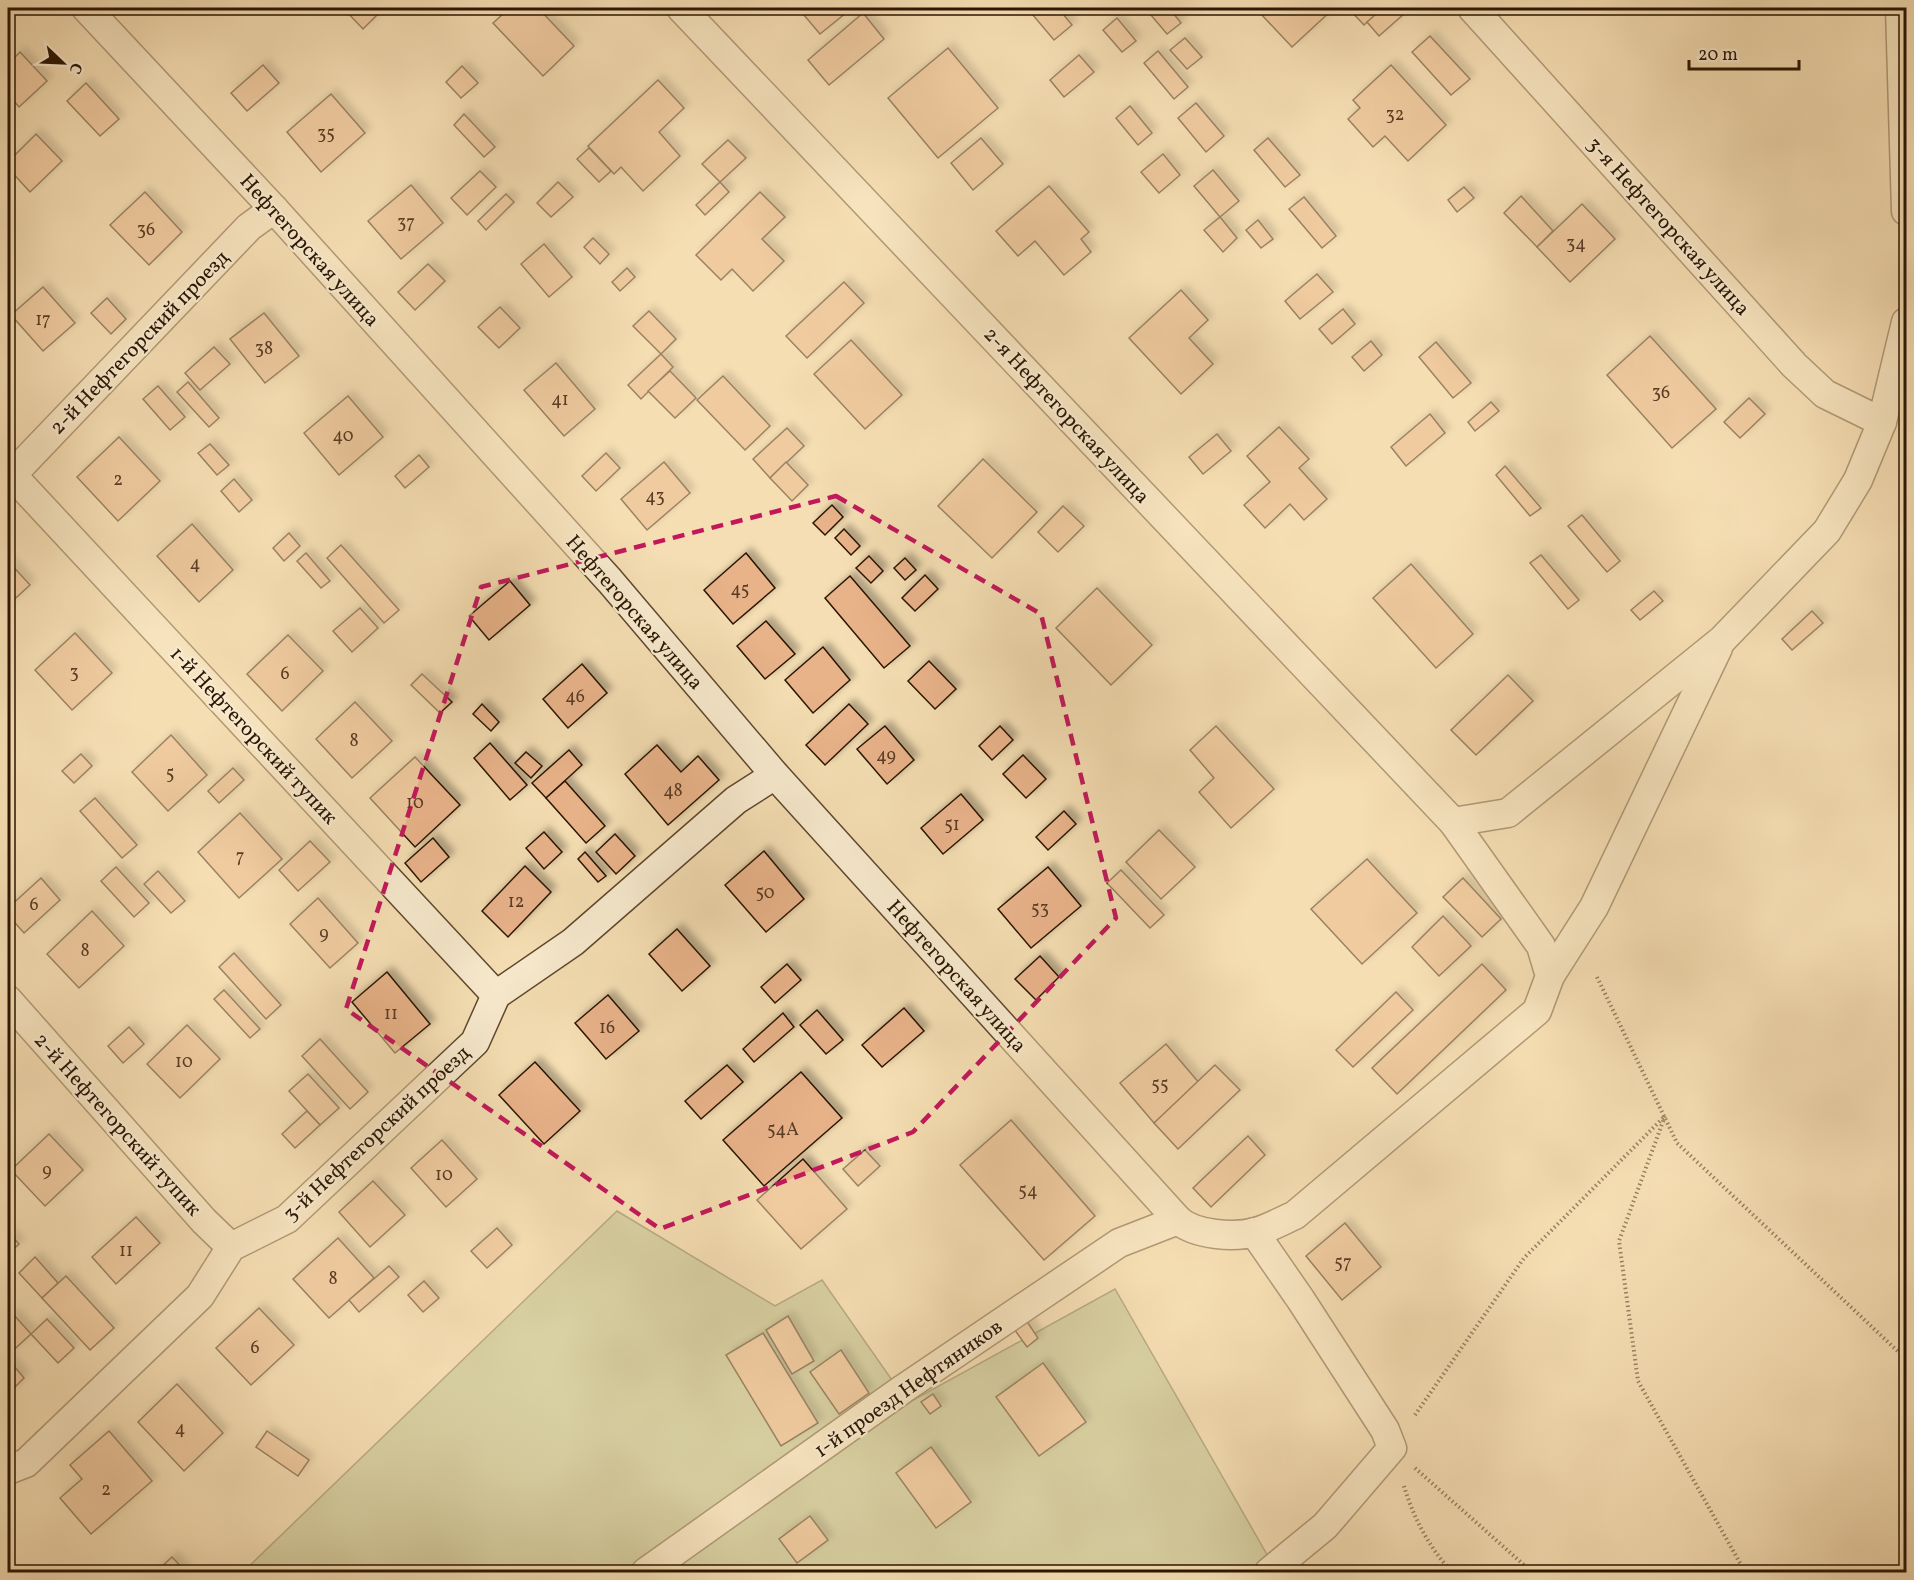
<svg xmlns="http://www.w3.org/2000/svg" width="1914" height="1580" viewBox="0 0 1914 1580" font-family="Vollkorn,serif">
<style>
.green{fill:#b6c291;stroke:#706c4a;stroke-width:1.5}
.building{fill:#e9b38a;stroke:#2b1502;stroke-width:1.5;filter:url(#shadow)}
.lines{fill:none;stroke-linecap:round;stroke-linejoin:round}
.minor-casing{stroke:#5e472e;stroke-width:31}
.path{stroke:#2b1502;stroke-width:4;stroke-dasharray:1.5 3;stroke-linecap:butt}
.minor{stroke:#f8eace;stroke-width:28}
.marked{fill:none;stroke:#c2185b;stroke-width:4.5;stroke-dasharray:12 8;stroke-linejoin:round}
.labels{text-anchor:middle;stroke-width:4.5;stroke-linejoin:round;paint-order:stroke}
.number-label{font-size:18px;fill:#5a3c24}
.street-label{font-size:21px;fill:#2b1502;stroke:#f8eace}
</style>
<defs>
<filter id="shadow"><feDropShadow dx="5.5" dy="-5.5" stdDeviation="3" flood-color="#0004"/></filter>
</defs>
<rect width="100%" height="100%" fill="#f5deb3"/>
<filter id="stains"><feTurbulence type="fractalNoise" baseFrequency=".00333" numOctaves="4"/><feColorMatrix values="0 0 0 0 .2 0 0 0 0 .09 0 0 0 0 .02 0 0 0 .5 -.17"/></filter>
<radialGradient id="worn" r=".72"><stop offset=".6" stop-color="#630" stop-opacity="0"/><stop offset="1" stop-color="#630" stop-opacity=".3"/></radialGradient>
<path class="green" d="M617,1211L775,1306L822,1280L908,1403L1115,1289L1277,1572H243Z"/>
<g class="building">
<path d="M343,8H371L377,15L363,29Z"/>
<path d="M510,8H538L574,46L543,76L493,23Z"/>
<path d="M798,8H852L820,34Z"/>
<path d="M1027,8H1058L1072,25L1054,40Z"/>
<path d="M1145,8H1169L1181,23L1167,34Z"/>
<path d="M1266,8H1334L1292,47L1260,13Z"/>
<path d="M1348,8H1383L1364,25Z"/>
<path d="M1383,8H1400L1405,13L1379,36L1367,22Z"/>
<path d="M863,13L884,39L829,85L808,60Z"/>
<path d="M1117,18L1136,41L1122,52L1103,30Z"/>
<path d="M1430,36L1470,79L1451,95L1412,52Z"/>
<path d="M1185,38L1202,57L1187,69L1170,50Z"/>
<path d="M948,48L998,108L938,158L888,98Z"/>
<path d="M1158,51L1188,87L1174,99L1144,63Z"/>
<path d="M20,52L47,81L19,107L8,94V64Z"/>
<path d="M1079,55L1094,72L1064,97L1050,80Z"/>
<path d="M263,65L279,83L247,111L231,93Z"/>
<path d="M1391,65L1446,125L1408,161L1385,136L1373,147L1348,119L1360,108L1353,100Z"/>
<path d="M462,66L478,83L461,98L446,82Z"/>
<path d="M658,80L684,108L659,132L680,156L643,191L621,167L614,174L588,146Z"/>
<path d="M86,83L119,119L100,136L67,101Z"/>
<path d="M331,94L365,133L321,172L287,132Z"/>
<path d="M1196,103L1224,136L1206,152L1178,118Z"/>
<path d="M1130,106L1152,133L1138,145L1116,118Z"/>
<path d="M464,114L495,147L484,157L454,125Z"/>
<path d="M36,134L62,161L30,192L8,168V162Z"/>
<path d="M981,138L1003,164L973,190L951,163Z"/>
<path d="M1268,138L1300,175L1285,187L1254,150Z"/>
<path d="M728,140L746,158L720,182L702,164Z"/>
<path d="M589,148L611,171L599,182L577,159Z"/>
<path d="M1163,154L1180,175L1159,193L1141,172Z"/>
<path d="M1213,170L1239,201L1220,217L1194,186Z"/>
<path d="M480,171L496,187L467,215L451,198Z"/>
<path d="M558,182L573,197L551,217L537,203Z"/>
<path d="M720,182L729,192L705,215L696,205Z"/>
<path d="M411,185L443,223L401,259L368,221Z"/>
<path d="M1049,186L1089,232L1081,239L1091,252L1064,275L1035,241L1018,256L996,231Z"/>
<path d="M1464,187L1474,198L1457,212L1448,200Z"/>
<path d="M145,192L182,232L149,265L110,225Z"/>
<path d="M760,192L785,217L762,239L784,261L753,291L732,269L721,280L696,255Z"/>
<path d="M506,194L514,202L486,230L478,221Z"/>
<path d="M1521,196L1553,231L1537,247L1504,213Z"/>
<path d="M1304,197L1336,236L1322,248L1289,209Z"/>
<path d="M1582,204L1615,239L1570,282L1537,247Z"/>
<path d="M1220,217L1237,238L1223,252L1204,230Z"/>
<path d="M1258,220L1273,239L1261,248L1246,230Z"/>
<path d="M593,238L609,254L600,264L584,247Z"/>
<path d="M544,244L572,277L549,297L521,264Z"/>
<path d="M428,264L445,281L415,310L398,292Z"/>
<path d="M627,268L635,277L620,291L612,282Z"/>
<path d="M1317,274L1333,292L1300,319L1285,301Z"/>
<path d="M844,282L864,303L807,358L786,336Z"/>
<path d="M43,287L75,323L43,351L11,315Z"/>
<path d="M1181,290L1208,320L1189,338L1213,364L1181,394L1129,338Z"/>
<path d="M107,298L126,319L111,334L91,313Z"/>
<path d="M500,307L520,328L499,348L478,327Z"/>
<path d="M1343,309L1355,324L1332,344L1319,329Z"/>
<path d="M649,311L676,339L661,354L633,326Z"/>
<path d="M264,313L299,356L265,383L230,339Z"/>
<path d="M1650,336L1716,409L1672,448L1607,375Z"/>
<path d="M851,340L902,395L865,429L814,374Z"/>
<path d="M1371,341L1382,355L1364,371L1352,357Z"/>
<path d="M1436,342L1471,383L1453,398L1419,357Z"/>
<path d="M214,347L230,364L200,390L185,373Z"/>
<path d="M661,354L673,367L641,399L628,385Z"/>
<path d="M556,363L595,409L564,436L524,390Z"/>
<path d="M670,371L696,398L675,418L648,391Z"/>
<path d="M723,376L770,426L745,450L697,400Z"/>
<path d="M188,382L219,418L209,427L177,392Z"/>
<path d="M158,386L185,417L170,430L143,399Z"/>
<path d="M348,396L383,437L339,475L304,433Z"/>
<path d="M1749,398L1765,414L1740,438L1724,422Z"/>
<path d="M1491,402L1499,411L1475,431L1468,422Z"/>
<path d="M1430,414L1445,433L1406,466L1391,447Z"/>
<path d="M1279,427L1309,459L1299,468L1327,499L1304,520L1290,504L1265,528L1244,505L1270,482L1247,456Z"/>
<path d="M787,428L804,446L770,478L753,459Z"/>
<path d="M1217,434L1231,451L1203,474L1189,457Z"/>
<path d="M119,437L160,481L118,521L77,477Z"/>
<path d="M210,444L229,465L217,475L198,453Z"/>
<path d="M606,453L620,468L596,491L582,476Z"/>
<path d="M419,455L429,467L405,488L395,476Z"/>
<path d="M983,459L1037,512L992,558L938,506Z"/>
<path d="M664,462L690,493L647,530L621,499Z"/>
<path d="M786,462L808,485L792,501L770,478Z"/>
<path d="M1505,466L1541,508L1530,516L1496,475Z"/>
<path d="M234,479L252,500L239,512L221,491Z"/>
<path d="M832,505L843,517L825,535L813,523Z"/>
<path d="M1063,506L1084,526L1058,552L1038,532Z"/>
<path d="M1582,515L1620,561L1607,572L1568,526Z"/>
<path d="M192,524L233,570L199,602L157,556Z"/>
<path d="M844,529L860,546L851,555L835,538Z"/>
<path d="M289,533L300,546L284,561L273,548Z"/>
<path d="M341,545L399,610L384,623L327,558Z"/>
<path d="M306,553L330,581L321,588L297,561Z"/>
<path d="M746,553L775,588L733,624L704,590Z"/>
<path d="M1541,555L1579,600L1568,609L1530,563Z"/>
<path d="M869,556L883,571L871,583L856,568Z"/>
<path d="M905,558L916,570L905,580L894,568Z"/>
<path d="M8,561L30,585L8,605Z"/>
<path d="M1411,564L1473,634L1436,668L1373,598Z"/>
<path d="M925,575L938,589L915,611L902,598Z"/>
<path d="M850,576L910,646L884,668L825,598Z"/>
<path d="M510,581L530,605L489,640L469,616Z"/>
<path d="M1097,588L1152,645L1111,685L1056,628Z"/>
<path d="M1654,591L1663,601L1640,620L1631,610Z"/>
<path d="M360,608L378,628L352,652L333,631Z"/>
<path d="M1812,611L1823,623L1792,650L1782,639Z"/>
<path d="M766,621L795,654L765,679L737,646Z"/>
<path d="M75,633L112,673L72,710L35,670Z"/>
<path d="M288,635L323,671L282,711L247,674Z"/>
<path d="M823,647L850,680L813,713L785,680Z"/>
<path d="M929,661L956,689L935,709L908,681Z"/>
<path d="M582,664L607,693L568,728L543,699Z"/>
<path d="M422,674L452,702L440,713L411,685Z"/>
<path d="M1508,675L1533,701L1476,755L1451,730Z"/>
<path d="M355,702L392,741L352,778L316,739Z"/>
<path d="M482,704L499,722L491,731L473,714Z"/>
<path d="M849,704L868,724L825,765L806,745Z"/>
<path d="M885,726L914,760L887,784L857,749Z"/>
<path d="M1000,726L1013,740L992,760L979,746Z"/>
<path d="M1216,726L1274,789L1231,828L1199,792L1214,778L1190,750Z"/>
<path d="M171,735L207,775L168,811L132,772Z"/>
<path d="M490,743L527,785L510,800L474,758Z"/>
<path d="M657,745L681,772L698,756L719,780L668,825L625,774Z"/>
<path d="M569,750L582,765L546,798L532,783Z"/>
<path d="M526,752L542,766L531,778L515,763Z"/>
<path d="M81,754L92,766L74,783L62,771Z"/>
<path d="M1023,755L1046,779L1026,798L1003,774Z"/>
<path d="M415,757L460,805L415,847L370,798Z"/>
<path d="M233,768L244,780L219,803L208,791Z"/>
<path d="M565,781L605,826L586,843L546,798Z"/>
<path d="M961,794L983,820L943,854L921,828Z"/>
<path d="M95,798L137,845L122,858L80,811Z"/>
<path d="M1064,811L1076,824L1048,850L1036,837Z"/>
<path d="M240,813L282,859L239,898L198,852Z"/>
<path d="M1159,830L1195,867L1161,899L1126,862Z"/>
<path d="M544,832L562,852L544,869L526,848Z"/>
<path d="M615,834L635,856L616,874L596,852Z"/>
<path d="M433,838L449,857L421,882L405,863Z"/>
<path d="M310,841L330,862L298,891L279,870Z"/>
<path d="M764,851L804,899L766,932L725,885Z"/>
<path d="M585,852L606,876L598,882L578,859Z"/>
<path d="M1367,859L1417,913L1362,964L1311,909Z"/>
<path d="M525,866L551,892L508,937L482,911Z"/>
<path d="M116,867L149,903L134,917L101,881Z"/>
<path d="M1048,867L1081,906L1031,948L998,909Z"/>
<path d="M1121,870L1164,915L1150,928L1107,883Z"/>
<path d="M158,871L185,901L171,913L144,884Z"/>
<path d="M41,878L60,900L24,933L8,915V908Z"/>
<path d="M1463,878L1501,919L1482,937L1443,897Z"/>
<path d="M318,898L358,943L330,968L290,924Z"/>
<path d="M92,911L124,946L79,988L47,954Z"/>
<path d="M1443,916L1471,946L1439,976L1412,947Z"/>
<path d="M677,929L710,966L682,991L649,954Z"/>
<path d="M234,953L281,1005L266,1019L219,967Z"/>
<path d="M1040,956L1059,977L1036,1000L1015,979Z"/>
<path d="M787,964L801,980L775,1003L761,987Z"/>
<path d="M1482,964L1506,990L1397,1094L1372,1068Z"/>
<path d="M387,972L430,1024L395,1053L352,1002Z"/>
<path d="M224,990L260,1029L250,1038L214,999Z"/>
<path d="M1396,992L1413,1010L1353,1067L1336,1050Z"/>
<path d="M608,995L639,1031L606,1059L575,1023Z"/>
<path d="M904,1008L924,1031L882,1067L862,1045Z"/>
<path d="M817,1010L843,1040L826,1054L800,1025Z"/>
<path d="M783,1013L794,1027L754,1062L743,1049Z"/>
<path d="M187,1025L220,1059L180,1098L147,1064Z"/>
<path d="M129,1027L144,1044L123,1063L108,1046Z"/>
<path d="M320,1039L368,1092L350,1109L302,1056Z"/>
<path d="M1166,1044L1200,1084L1154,1123L1120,1083Z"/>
<path d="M535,1062L580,1111L544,1144L499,1095Z"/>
<path d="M727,1065L743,1082L701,1119L685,1101Z"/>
<path d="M1215,1065L1240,1090L1178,1149L1154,1123Z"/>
<path d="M801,1072L842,1118L764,1186L723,1140Z"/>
<path d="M308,1074L339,1108L320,1125L289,1091Z"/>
<path d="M307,1111L320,1125L295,1148L282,1134Z"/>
<path d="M1011,1120L1095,1216L1044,1260L960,1165Z"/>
<path d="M49,1134L83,1170L45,1206L11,1170Z"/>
<path d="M1248,1136L1265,1155L1211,1207L1193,1188Z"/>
<path d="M442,1140L477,1179L446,1207L411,1168Z"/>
<path d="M865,1150L880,1166L858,1186L843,1169Z"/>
<path d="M803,1159L847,1209L801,1249L757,1200Z"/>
<path d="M373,1181L405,1215L370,1247L339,1212Z"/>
<path d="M136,1217L160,1243L116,1284L92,1257Z"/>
<path d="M1345,1223L1381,1267L1342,1300L1306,1256Z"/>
<path d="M497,1228L512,1245L487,1268L471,1251Z"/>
<path d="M8,1232L19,1244L8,1254Z"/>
<path d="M338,1238L374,1278L329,1318L293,1279Z"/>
<path d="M35,1257L58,1283L42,1298L19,1273Z"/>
<path d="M389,1266L399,1277L359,1312L349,1300Z"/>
<path d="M66,1276L114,1328L90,1350L42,1298Z"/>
<path d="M424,1281L439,1298L423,1312L408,1295Z"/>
<path d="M259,1308L294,1345L251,1385L216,1348Z"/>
<path d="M13,1314L31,1334L8,1355V1318Z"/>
<path d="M788,1316L814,1361L792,1374L766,1330Z"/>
<path d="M47,1319L74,1348L58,1363L31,1334Z"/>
<path d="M1026,1320L1038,1338L1027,1347L1014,1329Z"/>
<path d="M763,1333L818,1423L781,1446L726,1355Z"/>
<path d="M841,1350L869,1393L839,1414L810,1372Z"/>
<path d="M8,1359L24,1378L8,1394Z"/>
<path d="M1043,1363L1086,1422L1039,1456L996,1397Z"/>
<path d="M177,1384L223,1433L184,1471L138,1422Z"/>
<path d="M933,1394L941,1406L930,1414L921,1402Z"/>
<path d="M109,1431L152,1481L91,1534L60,1498L82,1479L70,1465Z"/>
<path d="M267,1431L309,1460L298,1476L256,1447Z"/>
<path d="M931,1447L971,1502L936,1528L896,1473Z"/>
<path d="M810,1516L828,1540L797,1563L779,1539Z"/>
<path d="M172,1557L186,1572H156Z"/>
</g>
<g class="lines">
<defs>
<g id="minor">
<path d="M86,8L274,209L610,581L775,775L1178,1220C1195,1235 1234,1238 1256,1232C1269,1228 1282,1221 1295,1215L1537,1011L1550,976L1541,946L1453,822L681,8"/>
<path d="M1472,8L1794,365L1825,394L1882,422"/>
<path d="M1900,8L1906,211"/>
<path d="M12,475L496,995"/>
<path d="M8,479L249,227L274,209"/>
<path d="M1453,822L1508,813L1722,640L1827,531L1858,480L1882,422L1906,322"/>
<path d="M1550,976L1594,907L1718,648"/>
<path d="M8,1000L204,1221L231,1247"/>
<path d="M1254,1232L1301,1300L1385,1430L1392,1448L1325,1526L1269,1572"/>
<path d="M8,1470L26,1463L200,1296L231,1247L287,1219L475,1042L496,995L573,942L736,800L775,775"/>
<path d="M646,1572L903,1389L1119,1243L1178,1220"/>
</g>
</defs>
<use href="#minor" class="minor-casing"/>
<g class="path">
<path d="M1597,977L1677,1143L1906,1359"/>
<path d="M1415,1415L1524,1258L1665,1116L1619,1241L1638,1381L1745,1572"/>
<path d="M1415,1468L1532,1572"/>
<path d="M1404,1486C1413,1517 1430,1549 1452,1572"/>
</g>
<use href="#minor" class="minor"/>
</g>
<path d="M0 0H1914V1580H0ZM836,496L1041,614L1116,918L913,1132L660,1229L346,1009L481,587Z" fill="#f5deb3" fill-opacity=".55" fill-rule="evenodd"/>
<path class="marked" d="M836,496L1041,614L1116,918L913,1132L660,1229L346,1009L481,587Z"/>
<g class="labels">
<g class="number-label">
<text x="1395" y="120">32</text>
<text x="326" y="139">35</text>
<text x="406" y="228">37</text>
<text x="146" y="235">36</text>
<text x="1576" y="249">34</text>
<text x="43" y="325">17</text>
<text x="264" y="354">38</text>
<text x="1661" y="398">36</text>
<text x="560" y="405">41</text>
<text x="343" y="441">40</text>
<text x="118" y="485">2</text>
<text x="655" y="502">43</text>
<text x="195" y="569">4</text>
<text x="740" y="595">45</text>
<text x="74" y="678">3</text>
<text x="285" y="679">6</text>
<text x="575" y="702">46</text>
<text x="354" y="746">8</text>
<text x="886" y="761">49</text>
<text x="170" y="779">5</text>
<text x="673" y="796">48</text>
<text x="415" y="808">10</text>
<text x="952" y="830">51</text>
<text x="240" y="862">7</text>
<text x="765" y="898">50</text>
<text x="516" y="907">12</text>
<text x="34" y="910">6</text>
<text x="1040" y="914">53</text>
<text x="324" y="939">9</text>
<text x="85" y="956">8</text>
<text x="391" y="1019">11</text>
<text x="607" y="1033">16</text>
<text x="184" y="1067">10</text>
<text x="1160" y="1090">55</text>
<text x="783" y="1135">54А</text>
<text x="47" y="1176">9</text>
<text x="444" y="1180">10</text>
<text x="1028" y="1196">54</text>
<text x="126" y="1256">11</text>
<text x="1343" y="1268">57</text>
<text x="333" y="1284">8</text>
<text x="255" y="1353">6</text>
<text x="180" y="1434">4</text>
<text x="106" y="1495">2</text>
</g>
<g class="street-label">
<text transform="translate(1669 226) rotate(48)" y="7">3-я Нефтегорская улица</text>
<text transform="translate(310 250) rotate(48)" y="7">Нефтегорская улица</text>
<text transform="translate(139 342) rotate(-46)" y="7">2-й Нефтегорский проезд</text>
<text transform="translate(1067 415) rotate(47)" y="7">2-я Нефтегорская улица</text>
<text transform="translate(635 612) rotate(49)" y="7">Нефтегорская улица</text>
<text transform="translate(254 735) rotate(47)" y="7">1-й Нефтегорский тупик</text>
<text transform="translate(957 976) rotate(48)" y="7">Нефтегорская улица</text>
<text transform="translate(118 1124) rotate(48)" y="7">2-й Нефтегорский тупик</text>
<text transform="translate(376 1133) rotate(-43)" y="7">3-й Нефтегорский проезд</text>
<text transform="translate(908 1388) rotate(-35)" y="7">1-й проезд Нефтяников</text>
</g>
</g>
<rect width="1914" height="1580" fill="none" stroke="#f5deb3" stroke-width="30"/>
<rect x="9" y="9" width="1896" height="1562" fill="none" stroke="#2b1502" stroke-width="3"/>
<rect x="15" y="15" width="1884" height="1550" fill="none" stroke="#2b1502" stroke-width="1.5"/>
<g transform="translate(63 63) rotate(113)" stroke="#f8eace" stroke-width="4.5" paint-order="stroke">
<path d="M0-4.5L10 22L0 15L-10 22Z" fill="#2b1502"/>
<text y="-9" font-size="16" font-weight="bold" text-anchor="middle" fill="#2b1502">С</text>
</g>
<path d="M1689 60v9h110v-9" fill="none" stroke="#2b1502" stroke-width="3"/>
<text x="1698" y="60" font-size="18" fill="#2b1502" stroke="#f8eace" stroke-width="4.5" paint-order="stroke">20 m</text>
<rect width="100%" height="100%" filter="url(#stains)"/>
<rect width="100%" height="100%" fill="url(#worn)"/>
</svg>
